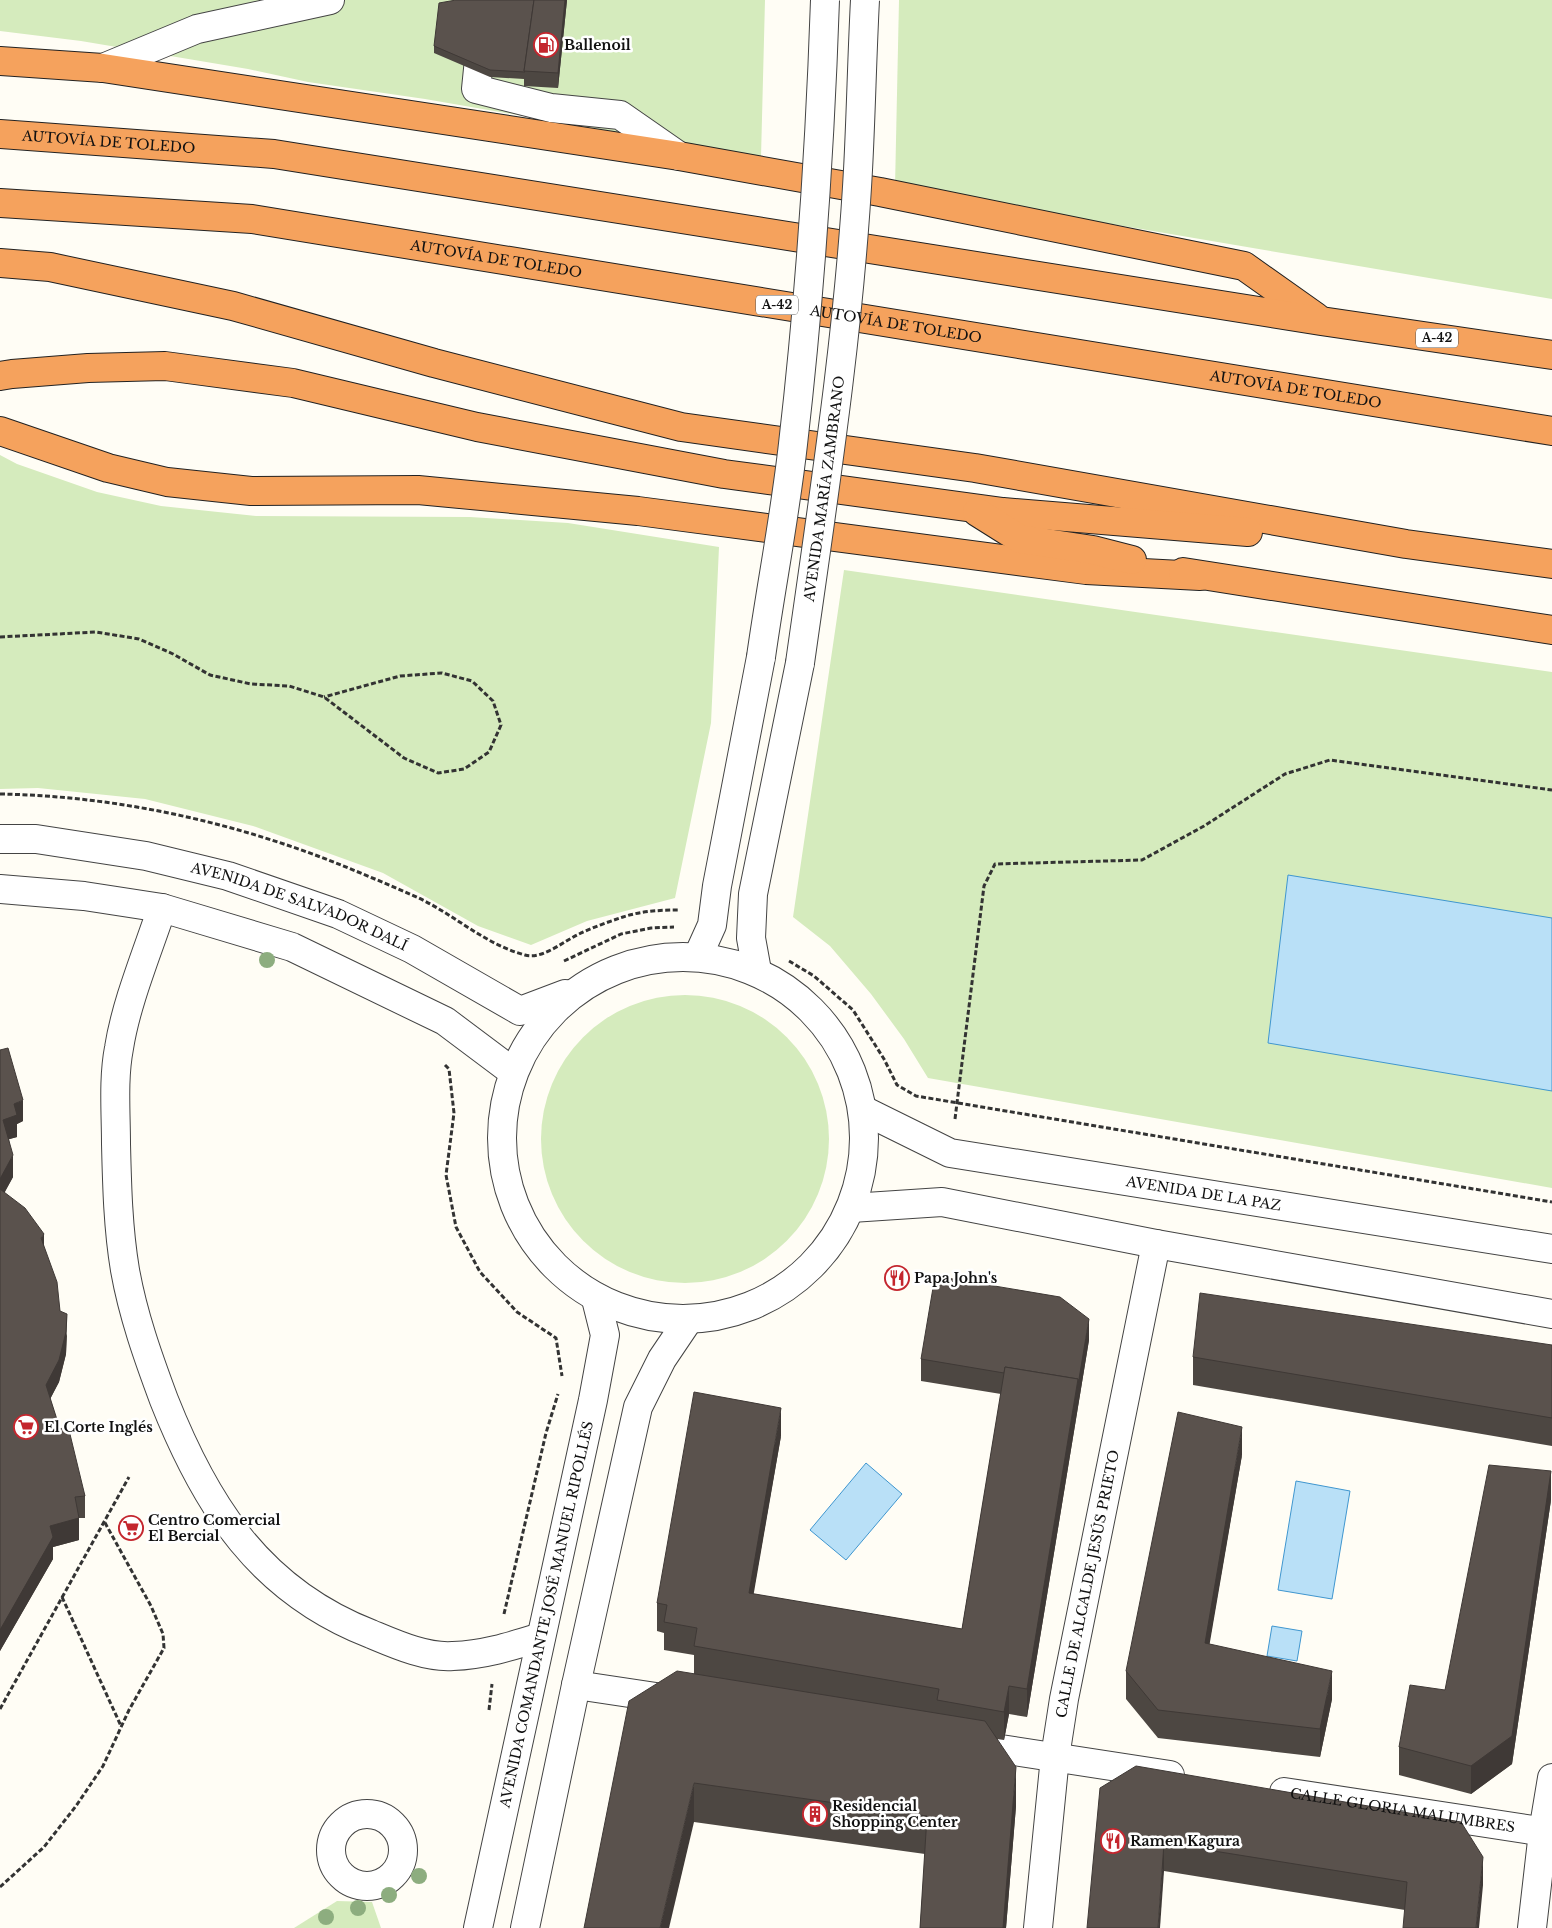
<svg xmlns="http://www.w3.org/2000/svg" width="1552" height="1928" viewBox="0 0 1552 1928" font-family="'Libre Baskerville',serif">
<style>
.green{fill:#d5ebbd}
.water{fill:#b9e0f7;stroke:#3f96cf}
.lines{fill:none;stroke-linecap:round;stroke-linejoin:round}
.minor-casing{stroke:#444;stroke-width:30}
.highway-casing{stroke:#222;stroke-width:30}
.path{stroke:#333;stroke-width:3;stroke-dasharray:5 2.5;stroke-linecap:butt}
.minor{stroke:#fff;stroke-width:28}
.highway{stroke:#f5a25d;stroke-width:28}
.minor-bridge-casing{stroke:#444;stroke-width:30;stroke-linecap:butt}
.minor-bridge{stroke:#fff;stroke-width:28}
.tree{fill:#8dad7f}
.wall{fill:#4d4742}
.shaded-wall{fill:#3f3936}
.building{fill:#5a524d;stroke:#3f3936}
.labels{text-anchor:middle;stroke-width:5;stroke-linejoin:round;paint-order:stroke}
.shield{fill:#fff;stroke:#585858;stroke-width:1}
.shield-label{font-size:12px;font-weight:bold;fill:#111}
.poi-label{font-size:14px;font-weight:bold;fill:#111;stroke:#fff;text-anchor:start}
.street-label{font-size:14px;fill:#111;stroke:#fff}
</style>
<rect width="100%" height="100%" fill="#fffdf5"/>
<g class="green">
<path d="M0,0H765L761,157L425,99L308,82L248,69L81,41L0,31Z"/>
<path d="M899,0H1552V299L895,187Z"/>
<path d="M0,455L17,464L97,492L161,506L256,516L470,517L568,523L719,547L711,723L675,898L587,921L531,945L478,926L383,873L253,826L145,799L38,788L0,789Z"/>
<path d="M844,570L1552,672V1188L928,1078L904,1039L871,994L830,946L793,917Z"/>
<circle cx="685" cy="1139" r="144"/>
<path d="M337,1901L372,1902L381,1928H294Z"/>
</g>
<g class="water">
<path d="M1288,875L1552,918V1091L1268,1043Z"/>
<path d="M866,1463L902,1494L846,1560L810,1530Z"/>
<path d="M1296,1481L1350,1491L1332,1599L1278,1590Z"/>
<path d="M1272,1626L1302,1631L1297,1661L1267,1656Z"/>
</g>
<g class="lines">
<defs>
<g id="minor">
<path d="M485,0L476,89L551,108L620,115L679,156"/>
<path d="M103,68L197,29L330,0"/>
<path id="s1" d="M0,839H36L146,856L228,876L338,914L412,949L520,1011L565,994"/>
<path d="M0,889L84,896L162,908L292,947L445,1021L513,1072"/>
<path d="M162,908C147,953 126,1003 119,1048C113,1079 116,1113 116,1144C117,1186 118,1228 125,1270C133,1315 148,1357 164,1400C206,1506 260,1591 371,1634C395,1644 426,1658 453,1656C484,1655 512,1646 541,1637"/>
<path d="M698,956L712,925L717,886L761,657"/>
<circle cx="683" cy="1138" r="181"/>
<path d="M757,971L751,938L753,894L800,663"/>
<path id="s2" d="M863,1110L950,1153L1552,1249"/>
<path d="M851,1208L942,1202L1156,1244L1552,1314"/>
<path d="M576,1685L676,1700"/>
<path d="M968,1744L1170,1775"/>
<path id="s3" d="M1284,1792L1552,1833"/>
<circle cx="367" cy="1850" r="36"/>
<path id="s4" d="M478,1928L593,1400L605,1335L596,1299"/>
<path d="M525,1928L576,1685L638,1407L662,1359L689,1319"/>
<path id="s5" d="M1038,1928L1055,1757L1064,1699L1156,1244"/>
<path d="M1532,1928L1543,1832L1552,1778"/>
</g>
<g id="highway">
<path d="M0,61L103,68L679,156L880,192L1244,266L1316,317"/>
<path id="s6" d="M0,134L274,154L1321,321L1552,355"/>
<path id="s7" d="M0,203L252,219L1552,431"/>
<path d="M0,263L50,267L233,306L434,363L681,427L975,468L1406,544L1552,564"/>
<path d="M0,376L12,374L88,368L165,366L293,383L477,427L724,474L1003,512L1248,532"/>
<path d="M0,431L108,468L167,482L251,491L418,490L638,511L1086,570L1200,576"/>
<path d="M977,512L1020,539L1093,550L1132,560"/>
<path d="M1183,572L1552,630"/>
</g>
</defs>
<use href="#minor" class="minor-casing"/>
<use href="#highway" class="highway-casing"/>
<g class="path">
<path d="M0,637L96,632L139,639L173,654L210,675L251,684L289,686L324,697L404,758L438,773L464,769L489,752L501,725L493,701L472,681L442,673L400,676L324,697"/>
<path d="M0,794C114,796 230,821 336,863C361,873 387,884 412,895C452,912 483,944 525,955C541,960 563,942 577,935C591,928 608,922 623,917C641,911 660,910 679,910"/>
<path d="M564,961L621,934L651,928L674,927"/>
<path d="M789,961L814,976L853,1010L884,1059L897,1085L916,1096L1552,1202"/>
<path d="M445,1065L449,1069L454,1113L446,1175L456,1227L480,1272L517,1312L556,1338L562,1376"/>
<path d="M955,1119L984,886L995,864L1142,860L1204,826L1285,774L1330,760L1552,790"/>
<path d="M62,1597L121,1726"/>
<path d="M504,1614L546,1433L558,1394"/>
<path d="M0,1709L129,1477"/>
<path d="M489,1710L492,1684"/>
<path d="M0,1887L44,1847L76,1806L103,1766L129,1710L164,1648L163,1634L151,1606L104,1521"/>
</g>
<use href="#minor" class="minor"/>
<use href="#highway" class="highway"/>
<defs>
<g id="minor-bridge">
<path d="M761,657C771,586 785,516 793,444C810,297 820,148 825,0"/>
<path id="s8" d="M800,663C823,500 849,335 858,170C861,114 862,57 865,0"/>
</g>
</defs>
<use href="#minor-bridge" class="minor-bridge-casing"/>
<use href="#minor-bridge" class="minor-bridge"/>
</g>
<g class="tree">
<circle cx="267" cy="960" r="8"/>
<circle cx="419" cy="1876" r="8"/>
<circle cx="389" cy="1895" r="8"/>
<circle cx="358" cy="1908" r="8"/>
<circle cx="326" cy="1917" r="8"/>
</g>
<g class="wall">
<path d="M456,0H567L558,88L524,86V79L490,77L434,53V46Z"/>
<path d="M0,1050L23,1121L17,1124V1137L9,1139L13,1177L4,1193L44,1247L60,1311L67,1336L66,1354L59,1382L50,1399L60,1429L85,1496V1518H79V1540L53,1547V1559L0,1651Z"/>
<path d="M1089,1340L1027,1717L1009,1714L1004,1740L997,1739L1016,1806L1006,1928H920L925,1854L694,1822V1655L664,1650V1633L657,1631V1603L781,1436L753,1594L962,1629L1001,1394L921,1381V1359Z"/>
<path d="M1552,1345V1446L1193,1385V1357Z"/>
<path d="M1242,1455L1209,1644L1332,1699L1320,1757L1158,1738L1126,1699V1671Z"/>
<path d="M1551,1500L1512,1764L1471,1794L1399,1775V1747L1445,1690Z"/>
<path d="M1100,1788L1483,1885L1405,1910L1164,1871Z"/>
</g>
<g class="shaded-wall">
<path d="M565,0H567L558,88V73Z"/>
<path d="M23,1100V1121L17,1124V1137L3,1141V1120L14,1104Z"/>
<path d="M13,1155V1177L0,1201V1179Z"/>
<path d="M44,1234V1255L41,1238Z"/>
<path d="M67,1314L66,1354L59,1382L46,1407V1385Z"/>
<path d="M1089,1319V1340L1027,1717V1689L1078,1379Z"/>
<path d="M781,1408V1436L749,1621V1593Z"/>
<path d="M1242,1427V1455L1205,1671V1643Z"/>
<path d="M1551,1471V1500L1512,1764L1471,1794V1766Z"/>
<path d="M79,1518V1540L53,1547V1559L0,1651V1630L50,1526Z"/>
<path d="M1332,1671V1699L1320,1757V1729Z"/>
<path d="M1009,1686V1714L1004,1740V1712Z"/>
<path d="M1016,1767V1806L1006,1928H1003Z"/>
<path d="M694,1783V1822L669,1928H660Z"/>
<path d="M1164,1843V1871L1160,1928H1158Z"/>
<path d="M1483,1857V1885L1479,1928H1476Z"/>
</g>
<g class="building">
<path d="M456,0H534L524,71L525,72L490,70L434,46L439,3Z"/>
<path d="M534,0H565L558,73L524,71Z"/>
<path d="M8,1048L23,1100L14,1104L17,1115L3,1120L13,1155L0,1179V1050Z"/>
<path d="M0,1189L25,1208L44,1234L41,1238L57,1282L60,1311L67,1314L66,1332L59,1360L46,1385L60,1429L68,1426L85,1496L75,1497L79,1518L50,1526L53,1537L0,1630Z"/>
<path d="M935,1276L1060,1297L1089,1319L1078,1385V1379L1005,1367L1004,1373L921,1359Z"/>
<path d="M1200,1293L1552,1345V1418L1193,1357Z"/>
<path d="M1005,1367L1078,1379L1027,1689L1009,1686L1004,1712L937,1700L939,1689L694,1646L697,1628L664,1622L667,1605L657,1603L694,1392L781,1408L749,1593L962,1629Z"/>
<path d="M1178,1412L1242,1427L1205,1643L1332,1671L1320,1729L1158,1710L1126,1671Z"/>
<path d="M1489,1465L1551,1471L1512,1736L1471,1766L1399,1747L1410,1685L1445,1690Z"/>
<path d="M677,1671L985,1721L1016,1767L1003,1928H920L927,1816L694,1783L660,1928H584L629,1701Z"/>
<path d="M1136,1766L1461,1822L1483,1857L1476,1928H1403L1407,1882L1164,1843L1158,1928H1087L1100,1788Z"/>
</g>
<defs>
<symbol id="fuel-ring" viewBox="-11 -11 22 22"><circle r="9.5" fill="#fff" stroke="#c4262e" stroke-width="1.5"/><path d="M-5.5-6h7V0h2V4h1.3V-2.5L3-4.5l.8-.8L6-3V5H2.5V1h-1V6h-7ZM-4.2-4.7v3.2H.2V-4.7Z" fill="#c4262e"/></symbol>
<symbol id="restaurant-ring" viewBox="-11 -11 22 22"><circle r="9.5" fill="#fff" stroke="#c4262e" stroke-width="1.5"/><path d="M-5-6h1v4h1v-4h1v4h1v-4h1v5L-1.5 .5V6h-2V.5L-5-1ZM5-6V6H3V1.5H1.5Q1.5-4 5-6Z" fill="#c4262e"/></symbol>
<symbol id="supermarket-ring" viewBox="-11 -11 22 22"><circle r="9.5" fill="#fff" stroke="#c4262e" stroke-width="1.5"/><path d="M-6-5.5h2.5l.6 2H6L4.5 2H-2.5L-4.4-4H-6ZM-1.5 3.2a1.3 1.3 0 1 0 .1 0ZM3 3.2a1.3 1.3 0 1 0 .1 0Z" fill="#c4262e"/></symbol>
<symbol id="building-ring" viewBox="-11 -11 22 22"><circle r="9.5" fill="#fff" stroke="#c4262e" stroke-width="1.5"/><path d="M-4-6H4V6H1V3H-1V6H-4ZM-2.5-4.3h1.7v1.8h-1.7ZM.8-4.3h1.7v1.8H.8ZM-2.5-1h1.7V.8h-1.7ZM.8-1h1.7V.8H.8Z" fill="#c4262e"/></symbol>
</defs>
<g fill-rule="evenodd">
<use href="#fuel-ring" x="532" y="31" width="28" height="28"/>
<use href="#restaurant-ring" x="883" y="1264" width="28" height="28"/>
<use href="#supermarket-ring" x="12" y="1413" width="28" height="28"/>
<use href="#supermarket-ring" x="117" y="1514" width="28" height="28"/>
<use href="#building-ring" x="801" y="1800" width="28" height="28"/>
<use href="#restaurant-ring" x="1099" y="1827" width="28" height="28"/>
</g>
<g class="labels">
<g class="shield">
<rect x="756" y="295.5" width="42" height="19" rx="4"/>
<rect x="1416" y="328.5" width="42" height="19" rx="4"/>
</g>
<g class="shield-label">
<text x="777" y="309">A-42</text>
<text x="1437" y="342">A-42</text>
</g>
<g class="poi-label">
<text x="564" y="50">Ballenoil</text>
<text x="914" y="1283">Papa John's</text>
<text x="44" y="1432">El Corte Inglés</text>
<text x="148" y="1525">Centro Comercial<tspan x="148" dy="16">El Bercial</tspan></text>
<text x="832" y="1811">Residencial<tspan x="832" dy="16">Shopping Center</tspan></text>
<text x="1130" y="1846">Ramen Kagura</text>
</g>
<g class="street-label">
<text dy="5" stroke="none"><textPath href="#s6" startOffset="109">AUTOVÍA DE TOLEDO</textPath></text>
<text dy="5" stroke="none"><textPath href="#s7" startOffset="500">AUTOVÍA DE TOLEDO</textPath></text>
<text dy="5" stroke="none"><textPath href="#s7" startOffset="905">AUTOVÍA DE TOLEDO</textPath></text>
<text dy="5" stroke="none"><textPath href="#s7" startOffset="1310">AUTOVÍA DE TOLEDO</textPath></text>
<text dy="5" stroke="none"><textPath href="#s8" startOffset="176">AVENIDA MARÍA ZAMBRANO</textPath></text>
<text dy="5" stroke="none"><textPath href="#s1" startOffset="309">AVENIDA DE SALVADOR DALÍ</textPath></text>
<text dy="5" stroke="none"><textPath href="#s2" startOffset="354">AVENIDA DE LA PAZ</textPath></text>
<text dy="5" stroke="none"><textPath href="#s5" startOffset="348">CALLE DE ALCALDE JESÚS PRIETO</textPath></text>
<text dy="5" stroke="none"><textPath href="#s4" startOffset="321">AVENIDA COMANDANTE JOSÉ MANUEL RIPOLLÉS</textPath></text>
<text dy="5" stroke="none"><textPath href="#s3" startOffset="120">CALLE GLORIA MALUMBRES</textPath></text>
</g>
</g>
</svg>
